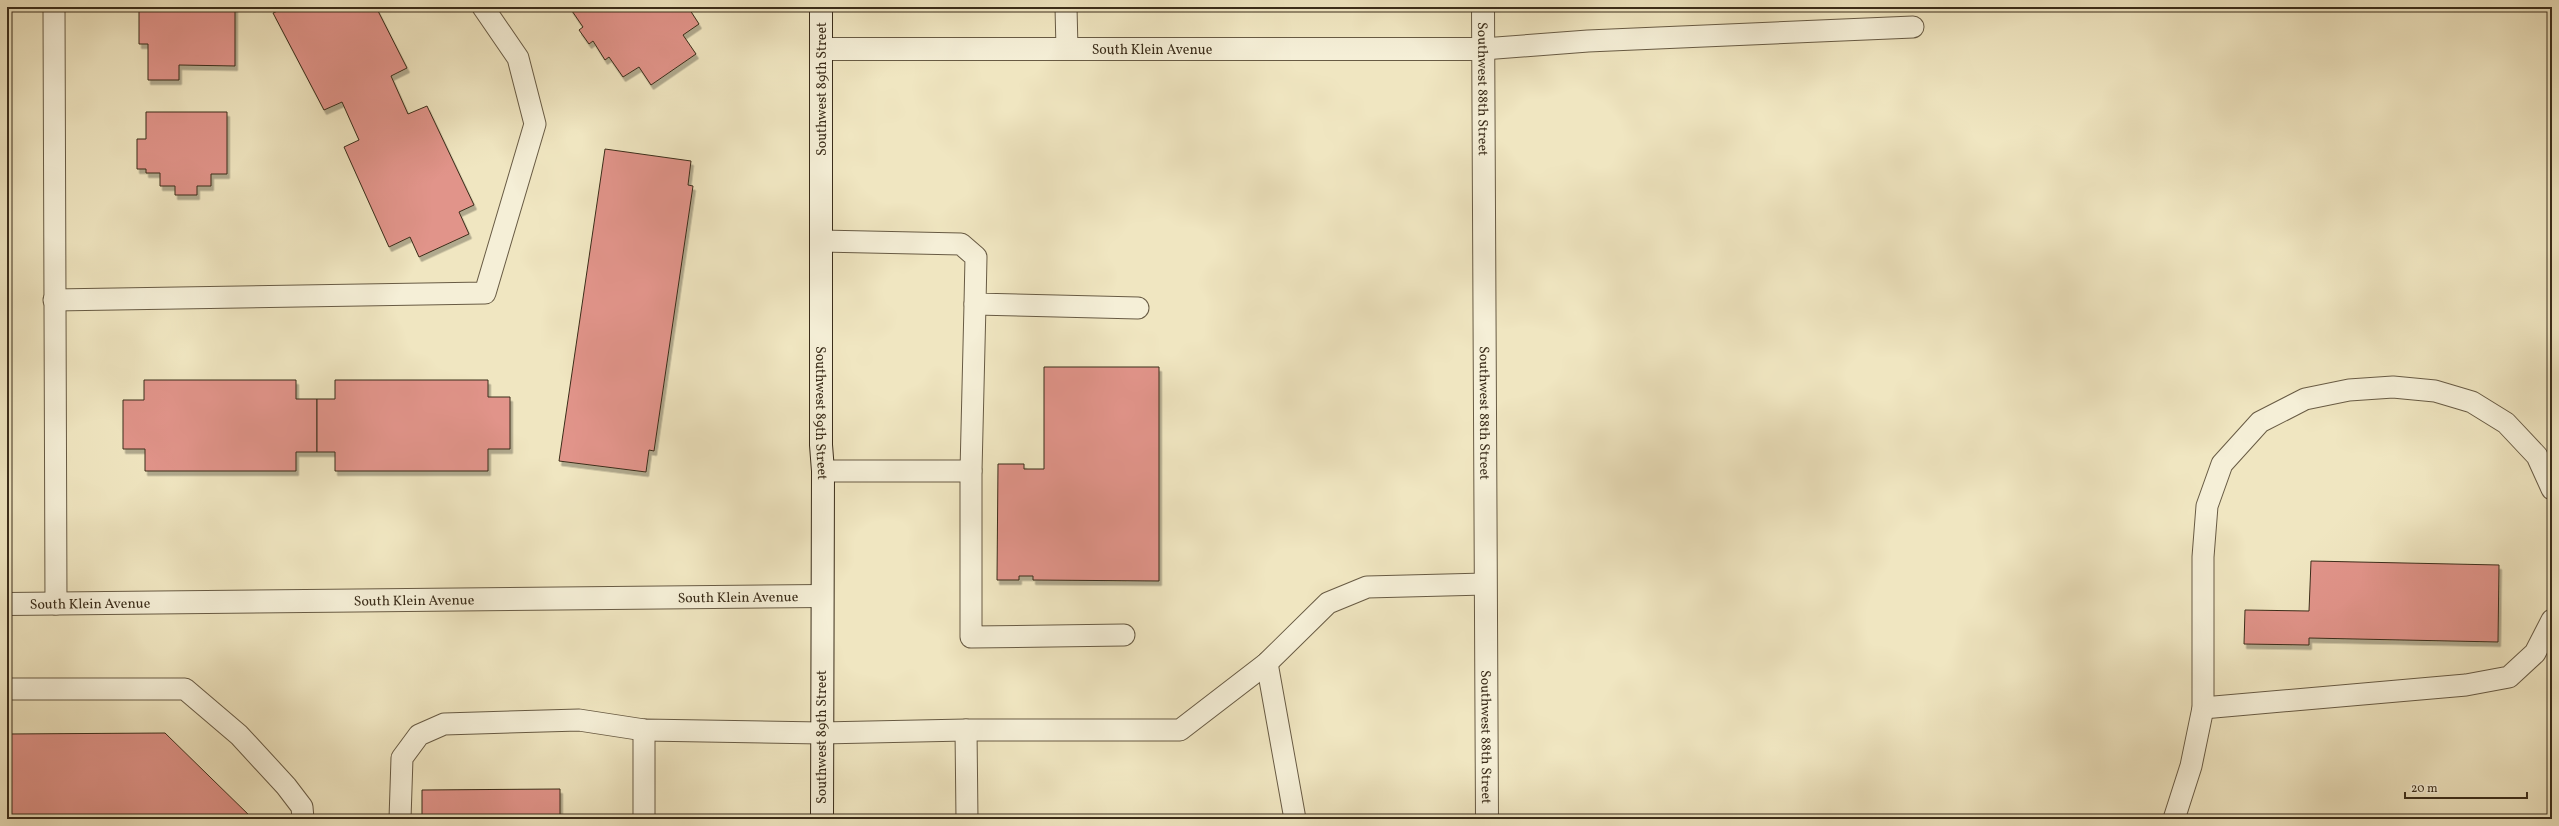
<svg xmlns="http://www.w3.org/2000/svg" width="2559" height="826" viewBox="0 0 2559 826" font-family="Vollkorn,serif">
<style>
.building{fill:#e1948a;stroke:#3b2d1a;filter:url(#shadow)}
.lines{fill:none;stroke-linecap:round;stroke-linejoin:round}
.service-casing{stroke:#685b44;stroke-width:23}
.minor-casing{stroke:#685b44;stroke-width:24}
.secondary-casing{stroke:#3b2d1a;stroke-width:24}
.service{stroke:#f5efd7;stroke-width:21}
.minor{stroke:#f5efd7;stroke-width:22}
.secondary{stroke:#f5efd7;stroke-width:22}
.labels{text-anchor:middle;stroke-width:4;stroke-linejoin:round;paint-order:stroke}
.street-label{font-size:14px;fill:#3b2d1a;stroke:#f5efd7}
</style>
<defs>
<filter id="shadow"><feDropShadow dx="2.5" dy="4.5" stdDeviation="0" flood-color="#0004"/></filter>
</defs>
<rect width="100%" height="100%" fill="#f0e6c1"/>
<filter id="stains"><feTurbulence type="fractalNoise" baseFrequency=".005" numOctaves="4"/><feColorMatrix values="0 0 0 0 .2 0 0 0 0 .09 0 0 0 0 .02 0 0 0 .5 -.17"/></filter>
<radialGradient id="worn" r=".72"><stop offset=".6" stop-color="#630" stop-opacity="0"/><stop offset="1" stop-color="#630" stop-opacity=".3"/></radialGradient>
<g class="building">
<path d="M139,7H235V66L179,65V80H148V44H139Z"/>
<path d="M287,7H376L407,68L391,76L408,114L427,106L474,205L459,212L469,234L419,257L410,237L389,247L344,147L359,140L342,102L324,110L273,13Z"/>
<path d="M572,7H688L699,24L683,35L696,54L651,85L639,67L623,77L609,57L605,60L593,41L589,44L579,30L583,27L570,8Z"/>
<path d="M146,112H227V174H211V186H197V195H175V186H160V173H146V169H137V139H146Z"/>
<path d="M605,149L691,161L688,185L693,186L654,451L649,450L646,472L559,461Z"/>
<path d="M1044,367H1159V581L1033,580V576H1019V580H997L998,464H1024V469H1044Z"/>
<path d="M144,380H296V399H317V452H296V471H145V449H123V400H144Z"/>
<path d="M335,380H488V397H510V449H488V471H335V452H317V399H335Z"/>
<path d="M2311,561L2499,565L2498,642L2309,638V645L2244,644L2245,610L2309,611Z"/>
<path d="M165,733L253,819H7V734Z"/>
<path d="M560,789V819H422V790Z"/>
</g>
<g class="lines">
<defs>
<g id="service">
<path d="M54,7L56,604"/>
<path d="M1066,7L1067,49"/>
<path d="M1483,49L1588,41L1913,27"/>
<path d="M821,241L961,244L976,257L975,304L1138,308"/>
<path d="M54,300L485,293L535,124L518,58L483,7"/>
<path d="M975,304L971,471V637L1124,635"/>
<path d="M823,471H971"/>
<path d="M1267,663L1295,819"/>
<path d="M7,689H185L239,735L286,786L302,807L303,819"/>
<path d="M2203,708L2466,685L2509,677L2535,653L2552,620"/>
<path d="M644,730V819"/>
<path d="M400,819L402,758L419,735L444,724L579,720L644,730L821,733L966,730"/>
<path d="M967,819L966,730H1180L1267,663L1328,603L1367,587L1485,584"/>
<path d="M2174,819L2191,766L2203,708V557L2207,506L2222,464L2260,422L2305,399L2349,390L2393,387L2435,391L2472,402L2506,423L2537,456L2552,489"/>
</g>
<g id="minor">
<path id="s1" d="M1483,7L1487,819"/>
<path id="s2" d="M821,49H1483"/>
<path id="s3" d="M7,604L821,596"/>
</g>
<g id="secondary">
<path id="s4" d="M821,7V445L823,471L822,819"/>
</g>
</defs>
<use href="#service" class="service-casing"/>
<use href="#minor" class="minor-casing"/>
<use href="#secondary" class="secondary-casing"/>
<use href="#service" class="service"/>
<use href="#minor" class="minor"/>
<use href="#secondary" class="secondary"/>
</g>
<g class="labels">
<g class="street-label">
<text dy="5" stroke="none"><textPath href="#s2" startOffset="331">South Klein Avenue</textPath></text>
<text transform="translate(821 89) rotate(-90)" y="5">Southwest 89th Street</text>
<text dy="5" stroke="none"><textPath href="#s1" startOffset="82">Southwest 88th Street</textPath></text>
<text dy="5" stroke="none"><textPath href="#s4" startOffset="406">Southwest 89th Street</textPath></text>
<text dy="5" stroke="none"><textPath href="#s1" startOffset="406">Southwest 88th Street</textPath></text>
<text dy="5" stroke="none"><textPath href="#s3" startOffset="731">South Klein Avenue</textPath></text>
<text dy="5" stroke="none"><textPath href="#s3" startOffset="407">South Klein Avenue</textPath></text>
<text dy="5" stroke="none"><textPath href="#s3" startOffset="83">South Klein Avenue</textPath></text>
<text transform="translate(821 737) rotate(-90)" y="5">Southwest 89th Street</text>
<text dy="5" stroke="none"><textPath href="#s1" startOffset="730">Southwest 88th Street</textPath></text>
</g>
</g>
<rect width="2559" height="826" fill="none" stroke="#f0e6c1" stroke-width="24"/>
<rect x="8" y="8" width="2543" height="810" fill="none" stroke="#3b2d1a" stroke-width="2"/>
<rect x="12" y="12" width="2535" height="802" fill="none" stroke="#3b2d1a"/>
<path d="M2405 792v6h122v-6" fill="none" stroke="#3b2d1a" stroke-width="2"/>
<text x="2411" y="792" font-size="12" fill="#3b2d1a" stroke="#f5efd7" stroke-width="3" paint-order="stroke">20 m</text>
<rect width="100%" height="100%" filter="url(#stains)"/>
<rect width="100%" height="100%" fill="url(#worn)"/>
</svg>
